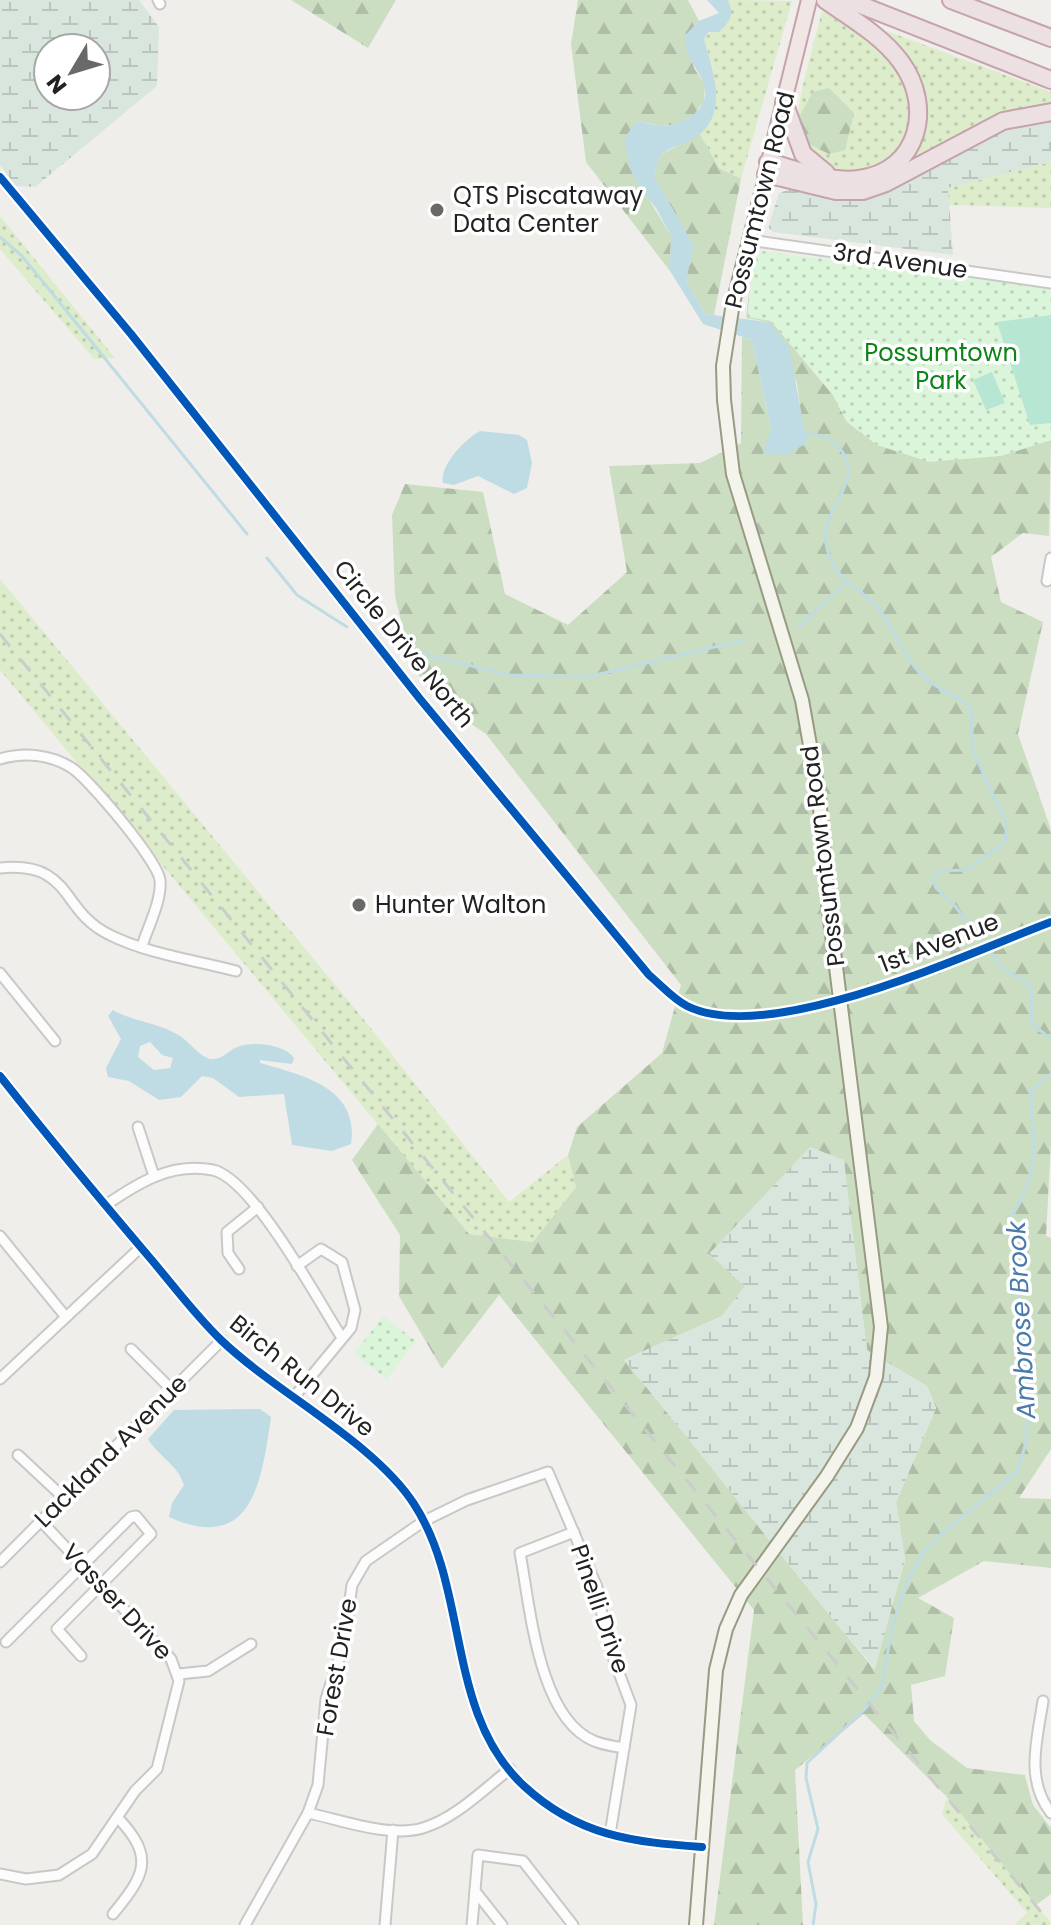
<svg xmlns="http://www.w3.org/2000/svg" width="1051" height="1925" viewBox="0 0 1051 1925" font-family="Poppins,sans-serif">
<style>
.grass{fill:url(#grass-dots)}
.forest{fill:url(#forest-firs);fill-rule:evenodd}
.wetland{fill:url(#wetland-marsh);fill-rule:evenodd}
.park{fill:url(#park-dots)}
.pitch{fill:#b7e6d2}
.water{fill:#bfdbe3;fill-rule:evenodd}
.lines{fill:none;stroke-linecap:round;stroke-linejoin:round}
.stream{stroke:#bfdbe3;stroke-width:3}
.minor-casing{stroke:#c9c8c7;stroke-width:13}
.secondary-casing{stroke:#999a82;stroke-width:16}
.trunk-casing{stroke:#c5a2ac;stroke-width:18}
.motorway-casing{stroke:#c5a2ac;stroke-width:20}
.minor{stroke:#fdfcfc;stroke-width:9}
.secondary{stroke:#f4f4ed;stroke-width:12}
.trunk{stroke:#f0e6e4;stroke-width:14}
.motorway{stroke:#ece0e2;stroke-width:16}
.rail{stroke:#ccc;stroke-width:3;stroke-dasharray:16 16;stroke-linecap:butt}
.cycleway-casing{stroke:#fff;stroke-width:13}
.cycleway{stroke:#0057b8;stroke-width:8}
.poi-dot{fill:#6a6968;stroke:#fff;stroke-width:3}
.labels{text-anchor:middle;stroke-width:7;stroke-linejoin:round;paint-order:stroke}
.poi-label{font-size:24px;fill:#222;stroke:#fff;text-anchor:start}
.street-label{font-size:24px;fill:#222;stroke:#fff}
.park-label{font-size:24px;fill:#0c8416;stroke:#fff}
.water-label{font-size:26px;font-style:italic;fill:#4a7aab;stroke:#fff}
</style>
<defs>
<pattern id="grass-dots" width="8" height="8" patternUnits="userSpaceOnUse" patternTransform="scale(2)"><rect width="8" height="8" fill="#ddeccb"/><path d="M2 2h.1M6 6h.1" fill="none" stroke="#bdcaae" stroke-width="1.8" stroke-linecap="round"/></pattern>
<pattern id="forest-firs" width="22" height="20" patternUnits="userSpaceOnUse" patternTransform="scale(2)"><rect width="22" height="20" fill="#cbdec1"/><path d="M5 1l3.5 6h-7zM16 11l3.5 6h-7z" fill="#aebea6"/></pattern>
<pattern id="wetland-marsh" width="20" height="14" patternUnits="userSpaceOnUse" patternTransform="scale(2)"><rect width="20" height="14" fill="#d9e6de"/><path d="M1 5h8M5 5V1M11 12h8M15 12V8" fill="none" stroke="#bac5be"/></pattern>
<pattern id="park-dots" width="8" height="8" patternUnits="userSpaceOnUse" patternTransform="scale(2)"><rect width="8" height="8" fill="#daf5da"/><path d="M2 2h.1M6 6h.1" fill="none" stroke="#bbd2bb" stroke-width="1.8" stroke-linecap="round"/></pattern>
</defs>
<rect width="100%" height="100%" fill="#f0eeeb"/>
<g class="grass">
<path d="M728,0L792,1L741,179L719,168L700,134C724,97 716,79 704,39L732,9Z"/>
<path d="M822,11C846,26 877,41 896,64C904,73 907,86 909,97C928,174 815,204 798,124C795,107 817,33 822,11Z"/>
<path d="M887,31L1051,92V108L906,167L925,113L883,35Z"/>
<path d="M1051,162V208L949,205L948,188Z"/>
<path d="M0,216L115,358L94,359L0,249Z"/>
<path d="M0,579L374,1032L509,1202L568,1155L576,1187L533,1242L469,1234L0,670Z"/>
<path d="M947,1797L1051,1923V1925H1014L1027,1913L942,1814Z"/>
</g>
<g class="forest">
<path d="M291,0H396L368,48Z"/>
<path d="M578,0H688L699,21L685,36L694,68L705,85L704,101L694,115L678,124L661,126L637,121L629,166L671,236L670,271L586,162L571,44Z"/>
<path d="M829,88L854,113L845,150L829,154L805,142L797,121L813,92Z"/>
<path d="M700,134L719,168L741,179L714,315L705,314L686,280L693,246L654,176L660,155Z"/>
<path d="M751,273L748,313L771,321L833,395L847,422L1000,456L1051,440L1049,536L1023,533L991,557L1001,602L1043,622L1018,734L1051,830V1144L1046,1236L1051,1238V1449L1019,1498L1051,1499V1568L984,1561L918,1598L954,1618L945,1676L911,1685L914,1721L930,1740L967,1768L1025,1775L1033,1805L1051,1828V1894L1036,1905L947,1797L864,1714L795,1770L803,1925H714L754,1610L499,1295L442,1369L399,1296L400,1235L352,1160L378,1124L469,1234L533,1242L576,1187L568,1155L577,1127L662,1053L681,985L486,734L439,702L412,666L395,596L392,515L405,484L483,492L505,594L568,625L627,572L609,466L700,463L741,443L742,337L752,340L771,428L800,406L797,383L769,322L746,318ZM843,1160L867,1351L927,1386L936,1408L896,1502L905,1560L874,1669C789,1567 709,1462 624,1360L722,1316L745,1286L709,1253Z"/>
</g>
<g class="wetland">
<path d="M0,0H139L159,27L157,86L35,187L16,186L0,165ZM96,48V96H48V48Z"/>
<path d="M1051,119V162L948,188L953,255L773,232L768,227L779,193L793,188L852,198L996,131Z"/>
<path d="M810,1147L844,1160L867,1350L927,1386L936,1408L896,1502L905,1560L875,1669C789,1568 709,1462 624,1360L722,1316L745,1286L709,1254Z"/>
</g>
<g class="park">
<path d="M761,251L1051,287V440L1000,456L929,462L877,445L847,422L833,395L771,321L748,317L753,264Z"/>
<path d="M383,1316L416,1341L387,1379L354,1354Z"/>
</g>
<g class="pitch">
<path d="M1051,315V423L1030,425L997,322Z"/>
<path d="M992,372L1005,403L986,410L973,380Z"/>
</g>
<g class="water">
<path d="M707,0H728C735,15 730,21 719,32H709L704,39C712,68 729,111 699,135C688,143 672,146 660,155L654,176L694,246L686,280L705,314L769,322L789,347L807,443L786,455L763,454L771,428L752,340L703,324L670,271L671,236L656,208L639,187L629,166L625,137L637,121C645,123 654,125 662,126C684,126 714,107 703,82C695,64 684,57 685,36L699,21L719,13Z"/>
<path d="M480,431L519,435L527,440L532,463L527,488L514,494L478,476L454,485L443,483C439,466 465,439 480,431Z"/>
<path d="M113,1010C133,1022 158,1022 180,1036C190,1042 202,1061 215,1059C223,1058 230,1050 237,1047C253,1041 284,1044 294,1058L292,1064L260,1060V1063C301,1075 360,1087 351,1144L332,1151L292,1145L284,1094L239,1097L213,1078L202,1076L181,1097L159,1100L129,1081L108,1077L106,1068L121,1039L108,1016ZM150,1042L162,1055L173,1058L170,1068L154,1070L138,1057L140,1046Z"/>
<path d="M260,1409L271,1417C262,1479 253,1555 169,1517L172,1503L184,1485C178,1465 159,1457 148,1439L174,1410Z"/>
</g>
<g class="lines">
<g class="stream">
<path d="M0,237L22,256L247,534"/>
<path d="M805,434C829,431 855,455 847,480C839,507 815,525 831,560C840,582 864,591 878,608C896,630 904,660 926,679C940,691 958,694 971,709L973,751L1007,825L1005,842L967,870L940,871L933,880L936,888L955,906L1001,967L1031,986L1032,1024L1051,1039"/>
<path d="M267,558L297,595L347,627"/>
<path d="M800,626L846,582"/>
<path d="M402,649L509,675L587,677L744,640"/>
<path d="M813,1925L816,1904L808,1862L818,1829L806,1778L807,1763L864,1710L881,1688L893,1624L907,1582L922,1554L940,1535L1017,1472L1026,1443L1028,1409L1011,1216C1029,1190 1037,1159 1033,1127C1032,1113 1029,1105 1032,1090L1051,1074"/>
</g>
<defs>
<g id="minor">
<path d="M158,0L160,4"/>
<path d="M0,177L131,334L420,699L649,975C661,985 673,999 687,1006C770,1047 968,953 1051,922"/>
<path d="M749,240L1051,283"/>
<path d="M1047,581L1051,558"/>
<path d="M0,759C24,752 50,754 72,768C89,779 158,861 160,880C162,900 148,927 142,946"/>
<path d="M0,868C74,861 59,911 110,935C148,954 195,960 236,971"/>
<path d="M0,973L55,1041"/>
<path d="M0,1076C49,1138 99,1198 150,1258C173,1285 195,1315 221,1340C275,1392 374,1442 414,1504C470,1590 445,1713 524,1786C578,1836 632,1842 702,1847"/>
<path d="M138,1127L154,1176"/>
<path d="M106,1205C138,1183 171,1162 213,1170C253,1179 319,1302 342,1338"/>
<path d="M0,1236L65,1316"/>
<path d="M239,1269L228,1253L227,1232L258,1207"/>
<path d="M131,1349L172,1390"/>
<path d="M0,1379L141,1247"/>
<path d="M294,1397L351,1328L355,1310L342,1262L321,1249L297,1266"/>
<path d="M18,1455L64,1498"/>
<path d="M574,1532L520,1553C530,1605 538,1718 594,1741C603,1745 614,1746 624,1748"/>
<path d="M0,1562L222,1340"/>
<path d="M6,1642L131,1517L136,1516L151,1534L57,1629L81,1656"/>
<path d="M179,1674L208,1671L251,1644"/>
<path d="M1043,1701C1037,1740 1025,1780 1051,1813"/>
<path d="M308,1813C342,1820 389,1838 423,1828C456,1818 484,1789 510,1769"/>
<path d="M0,1874L26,1879L59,1875L92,1854L135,1791L157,1769L179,1681L171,1659L40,1520"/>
<path d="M475,1891L502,1925"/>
<path d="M113,1914C144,1876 156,1858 118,1818"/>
<path d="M245,1925L308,1813L318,1785L326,1699L344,1643L352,1585L366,1561L424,1521L467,1500L548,1472L597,1587L607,1641L631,1705L610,1834"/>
<path d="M385,1925L393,1830"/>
<path d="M472,1925L478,1855L523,1861L573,1925"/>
</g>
<path id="secondary" d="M696,1925L716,1670L726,1629L741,1595L827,1476L857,1428L876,1377L881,1327L828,903L819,796L802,700L733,474L724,400L723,366L733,303L766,174"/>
<path id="trunk" d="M767,170L809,0"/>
<g id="motorway">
<path d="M848,0L1051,80"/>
<path d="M951,0L1051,38"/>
<path d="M784,102L803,154L826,173"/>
<path d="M768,162C795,169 831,183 859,179C919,171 934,107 901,62C882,36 851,18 825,0"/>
<path d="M766,174L836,191H863L886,183L1003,121L1051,112"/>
</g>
</defs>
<use href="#minor" class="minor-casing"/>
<use href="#secondary" class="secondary-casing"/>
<use href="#trunk" class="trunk-casing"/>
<use href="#motorway" class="motorway-casing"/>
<use href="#minor" class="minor"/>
<use href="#secondary" class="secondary"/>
<use href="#trunk" class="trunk"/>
<use href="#motorway" class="motorway"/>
<path class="rail" d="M0,634C349,1065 698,1497 1051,1924"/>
<defs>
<g id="cycleway">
<path d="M0,177L131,334L420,699L649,975C661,985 673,999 687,1006C770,1047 968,953 1051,922"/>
<path d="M0,1076C49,1138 99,1198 150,1258C173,1285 195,1315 221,1340C275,1392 374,1442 414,1504C470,1590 445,1713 524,1786C578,1836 632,1842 702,1847"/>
</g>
</defs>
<use href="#cycleway" class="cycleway-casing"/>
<use href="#cycleway" class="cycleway"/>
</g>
<g class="poi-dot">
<circle cx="437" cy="210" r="8"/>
<circle cx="359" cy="905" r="8"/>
</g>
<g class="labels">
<g class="poi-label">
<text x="453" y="204">QTS Piscataway<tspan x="453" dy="28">Data Center</tspan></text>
<text x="375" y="913">Hunter Walton</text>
</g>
<g class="street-label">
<text transform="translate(760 200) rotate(-76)" y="8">Possumtown Road</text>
<text transform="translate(900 261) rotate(8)" y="8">3rd Avenue</text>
<text transform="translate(404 644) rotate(51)" y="8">Circle Drive North</text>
<text transform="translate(823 856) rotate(-97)" y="8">Possumtown Road</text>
<text transform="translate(939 943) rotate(-21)" y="8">1st Avenue</text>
<text transform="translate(302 1376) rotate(39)" y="8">Birch Run Drive</text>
<text transform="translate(111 1451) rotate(-45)" y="8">Lackland Avenue</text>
<text transform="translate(117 1602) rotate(47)" y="8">Vasser Drive</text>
<text transform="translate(600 1609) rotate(71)" y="8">Pinelli Drive</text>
<text transform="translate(337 1667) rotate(-80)" y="8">Forest Drive</text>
</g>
<g class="park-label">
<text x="941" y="361">Possumtown<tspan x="941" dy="28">Park</tspan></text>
</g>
<g class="water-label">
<text transform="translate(1021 1320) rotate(-93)" y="9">Ambrose Brook</text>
</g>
</g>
<g transform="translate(72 72) rotate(232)"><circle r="38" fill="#ffffff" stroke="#a7a7a7" stroke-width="2"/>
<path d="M0-6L14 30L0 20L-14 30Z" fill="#6a6968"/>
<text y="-12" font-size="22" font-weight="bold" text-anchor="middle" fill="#222222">N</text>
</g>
</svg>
